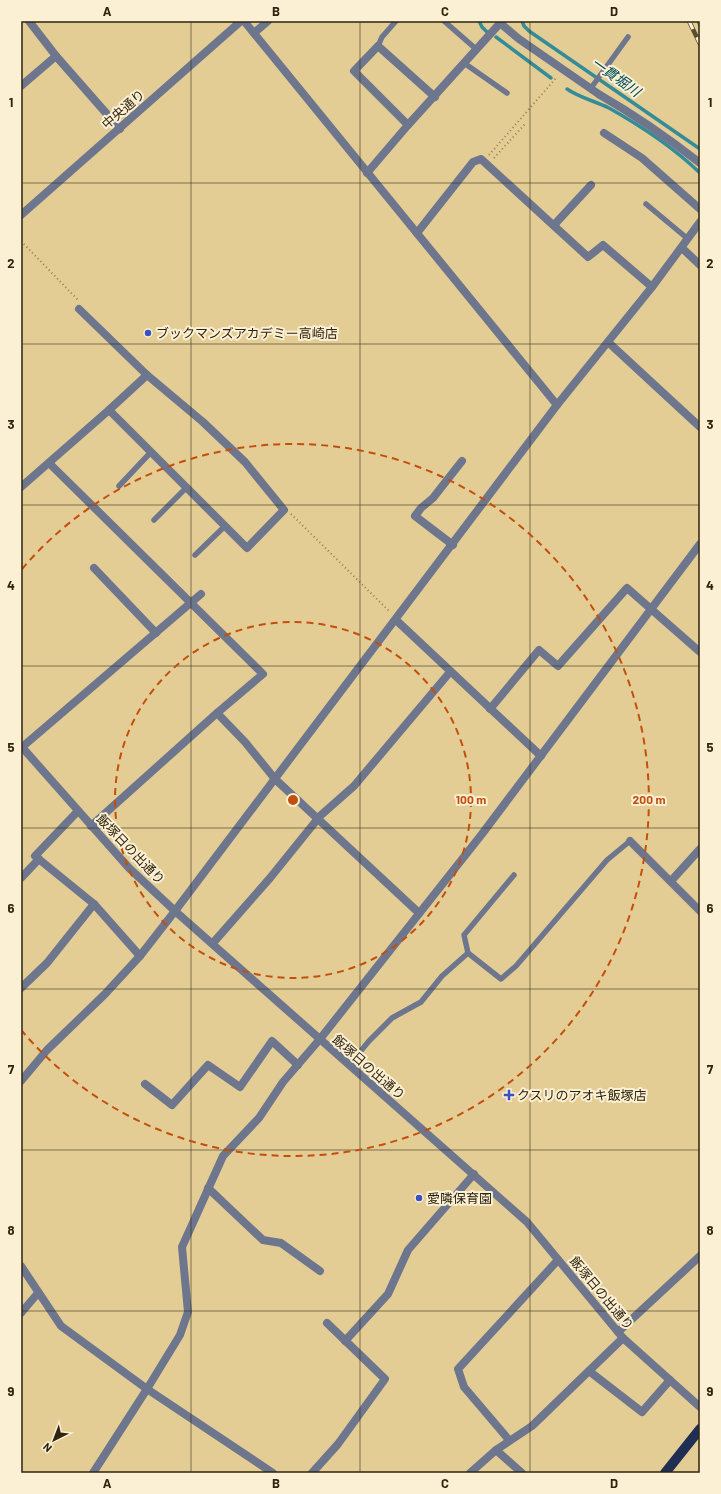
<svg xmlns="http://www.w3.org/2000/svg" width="721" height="1494" viewBox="0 0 721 1494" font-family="Barlow,'Noto Sans JP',sans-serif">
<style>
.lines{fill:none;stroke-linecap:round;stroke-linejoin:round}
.stream{stroke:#348c98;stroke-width:3.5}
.path{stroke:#8f7e56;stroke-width:2;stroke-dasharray:1 3;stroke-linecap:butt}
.service{stroke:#6d768d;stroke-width:5.5}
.minor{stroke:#6d768d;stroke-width:8}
.tertiary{stroke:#6d768d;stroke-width:8}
.primary{stroke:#212e54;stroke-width:10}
.rail-casing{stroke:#5a4e2f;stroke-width:4.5}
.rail{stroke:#fbefd4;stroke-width:3;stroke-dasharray:9;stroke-linecap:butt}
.grid{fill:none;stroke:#2e250e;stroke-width:1;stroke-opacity:0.55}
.ring{fill:none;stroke:#c34f0c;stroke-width:2;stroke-dasharray:7 5}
.poi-dot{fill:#3551c3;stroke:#fbefd4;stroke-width:1.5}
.labels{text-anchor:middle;stroke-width:4;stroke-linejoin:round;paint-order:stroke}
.street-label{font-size:13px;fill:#2e250e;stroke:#fbefd4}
.poi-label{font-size:13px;fill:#2e250e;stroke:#fbefd4;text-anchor:start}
.water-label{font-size:14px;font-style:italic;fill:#005059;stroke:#fbefd4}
.centre{fill:#c34f0c;stroke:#fbefd4;stroke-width:2}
.ring-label{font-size:12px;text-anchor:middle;font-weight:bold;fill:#c34f0c;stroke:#fbefd4;stroke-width:4;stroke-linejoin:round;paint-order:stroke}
.neatline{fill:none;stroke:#2e250e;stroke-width:1.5}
.grid-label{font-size:13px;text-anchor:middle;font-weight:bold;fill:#2e250e}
</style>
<rect width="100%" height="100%" fill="#e4cd95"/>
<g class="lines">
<g class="stream">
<path d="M479,21L482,27L487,32"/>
<path d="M522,21L524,26L529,31L700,149"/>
<path d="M496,37L551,78"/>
<path d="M567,89C580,98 595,101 609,108C641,126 673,147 700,173"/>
</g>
<g class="path">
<path d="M489,155L557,77"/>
<path d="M494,158L525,124"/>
<path d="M21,241L78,300"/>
<path d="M291,514L389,611"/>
</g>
<g class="service">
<path d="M444,21L476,49"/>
<path d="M378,46L382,37L396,21"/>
<path d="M464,63L507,93"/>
<path d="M591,88L628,37"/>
<path d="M646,204L688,239"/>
<path d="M119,486L151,452"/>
<path d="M154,520L187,487"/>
<path d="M195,555L225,526"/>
<path d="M468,953L464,935L514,875"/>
<path d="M349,1065L369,1041L392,1018L421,1002L442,976L468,953L501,979L516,966L607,860L630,841"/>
</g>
<g class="minor">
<path d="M29,21L56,56L120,129"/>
<path d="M254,33L268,21"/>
<path d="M21,86L56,56"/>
<path d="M600,95C635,115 668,138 700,163"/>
<path d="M408,125L354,71L378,46L435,97"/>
<path d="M604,133L642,158L700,209"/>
<path d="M367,173L408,125L502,21"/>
<path d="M554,225L591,185"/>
<path d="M417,233L473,162L481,159L588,257L603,245L652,287"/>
<path d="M682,248L700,265"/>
<path d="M79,309L147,375L203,422L245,462L284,510L247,548L109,410"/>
<path d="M608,342L700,427"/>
<path d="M49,463L263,674L217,713L245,742L275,779L419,913"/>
<path d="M21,487L109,410L147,375"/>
<path d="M453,545L415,516L421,508L433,498L462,461"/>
<path d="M94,568L156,633"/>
<path d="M396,620L541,756"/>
<path d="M490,709L539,650L558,666L627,588L700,652"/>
<path d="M21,748L201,594"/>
<path d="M78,811L35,856L94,904L140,956"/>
<path d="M91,826L217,713"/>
<path d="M630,841L700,911"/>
<path d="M21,878L39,859"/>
<path d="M671,881L700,849"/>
<path d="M213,943L270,878L320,816L354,786L450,672"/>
<path d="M21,988L47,963L94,904"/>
<path d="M21,1081L47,1050L105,994L140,956L175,911"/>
<path d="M145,1084L172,1105L208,1065L240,1087L272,1041L298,1065"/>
<path d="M208,1188L263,1240L281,1243L320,1271"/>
<path d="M21,1266L61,1326L147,1389L273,1473"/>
<path d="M21,1313L38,1293"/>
<path d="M618,1332L700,1256"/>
<path d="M345,1341L388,1294L408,1250L474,1174"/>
<path d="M589,1371L642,1412L670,1380"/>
<path d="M509,1440L464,1387L458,1369L558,1260"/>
<path d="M496,1450L522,1473"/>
<path d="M93,1473L147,1389L180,1335L188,1312L182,1247L223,1156L259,1118L283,1082L320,1039L482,834L700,544"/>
<path d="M312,1473L338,1444L385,1379L327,1323"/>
<path d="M470,1473L496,1450L532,1426L623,1338"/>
</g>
<g class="tertiary">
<path d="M244,21L557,405"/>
<path d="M500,23L519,39L600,95"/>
<path d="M21,215L241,21"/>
<path d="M21,746L129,868L175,911L527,1222L623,1338L700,1407"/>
<path d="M175,911L557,405L652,287L700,222"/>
</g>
<path class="primary" d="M665,1473L700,1429"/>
<defs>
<g id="rail">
<path d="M689,21L700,44"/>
<path d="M699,21L700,24"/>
</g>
</defs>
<use href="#rail" class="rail-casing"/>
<use href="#rail" class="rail"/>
</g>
<path class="grid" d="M191,21V1473M360,21V1473M530,21V1473M21,183H700M21,344H700M21,505H700M21,666H700M21,828H700M21,989H700M21,1150H700M21,1311H700"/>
<g class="ring">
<circle cx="293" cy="800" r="178"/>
<path d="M22 569A356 356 0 1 1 22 1031"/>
</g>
<g class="poi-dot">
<circle cx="148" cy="333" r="4"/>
<path d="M507 1089h4v4h4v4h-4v4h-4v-4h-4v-4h4z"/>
<circle cx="419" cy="1198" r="4"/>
</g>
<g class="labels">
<g class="street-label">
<text transform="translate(123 109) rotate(-41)" y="5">中央通り</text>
<text transform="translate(131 849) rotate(46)" y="5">飯塚日の出通り</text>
<text transform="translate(369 1067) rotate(41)" y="5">飯塚日の出通り</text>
<text transform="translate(602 1293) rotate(50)" y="5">飯塚日の出通り</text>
</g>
<g class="poi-label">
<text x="156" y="338">ブックマンズアカデミー高崎店</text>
<text x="517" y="1100">クスリのアオキ飯塚店</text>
<text x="427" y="1203">愛隣保育園</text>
</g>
<g class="water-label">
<text transform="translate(616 77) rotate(35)" y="5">一貫堀川</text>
</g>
</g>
<circle cx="293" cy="800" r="6" class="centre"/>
<g class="ring-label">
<text x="471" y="804">100 m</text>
<text x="649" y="804">200 m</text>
</g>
<rect width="721" height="1494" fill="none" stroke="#fbefd4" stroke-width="44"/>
<g transform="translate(54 1440) rotate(222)" stroke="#fbefd4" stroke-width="3" paint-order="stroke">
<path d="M0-3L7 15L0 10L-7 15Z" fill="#2e250e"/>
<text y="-6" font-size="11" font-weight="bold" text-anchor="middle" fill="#2e250e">N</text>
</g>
<rect x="22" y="22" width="677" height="1450" class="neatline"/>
<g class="grid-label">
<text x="107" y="16">A</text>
<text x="276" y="16">B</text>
<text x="445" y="16">C</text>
<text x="614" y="16">D</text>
<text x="11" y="107">1</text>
<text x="710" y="107">1</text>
<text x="11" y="268">2</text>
<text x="710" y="268">2</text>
<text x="11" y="429">3</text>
<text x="710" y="429">3</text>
<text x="11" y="590">4</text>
<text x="710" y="590">4</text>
<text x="11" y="752">5</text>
<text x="710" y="752">5</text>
<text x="11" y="913">6</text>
<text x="710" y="913">6</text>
<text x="11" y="1074">7</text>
<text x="710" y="1074">7</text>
<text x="11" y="1235">8</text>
<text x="710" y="1235">8</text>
<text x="11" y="1396">9</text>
<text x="710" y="1396">9</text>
<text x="107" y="1488">A</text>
<text x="276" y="1488">B</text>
<text x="445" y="1488">C</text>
<text x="614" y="1488">D</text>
</g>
</svg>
